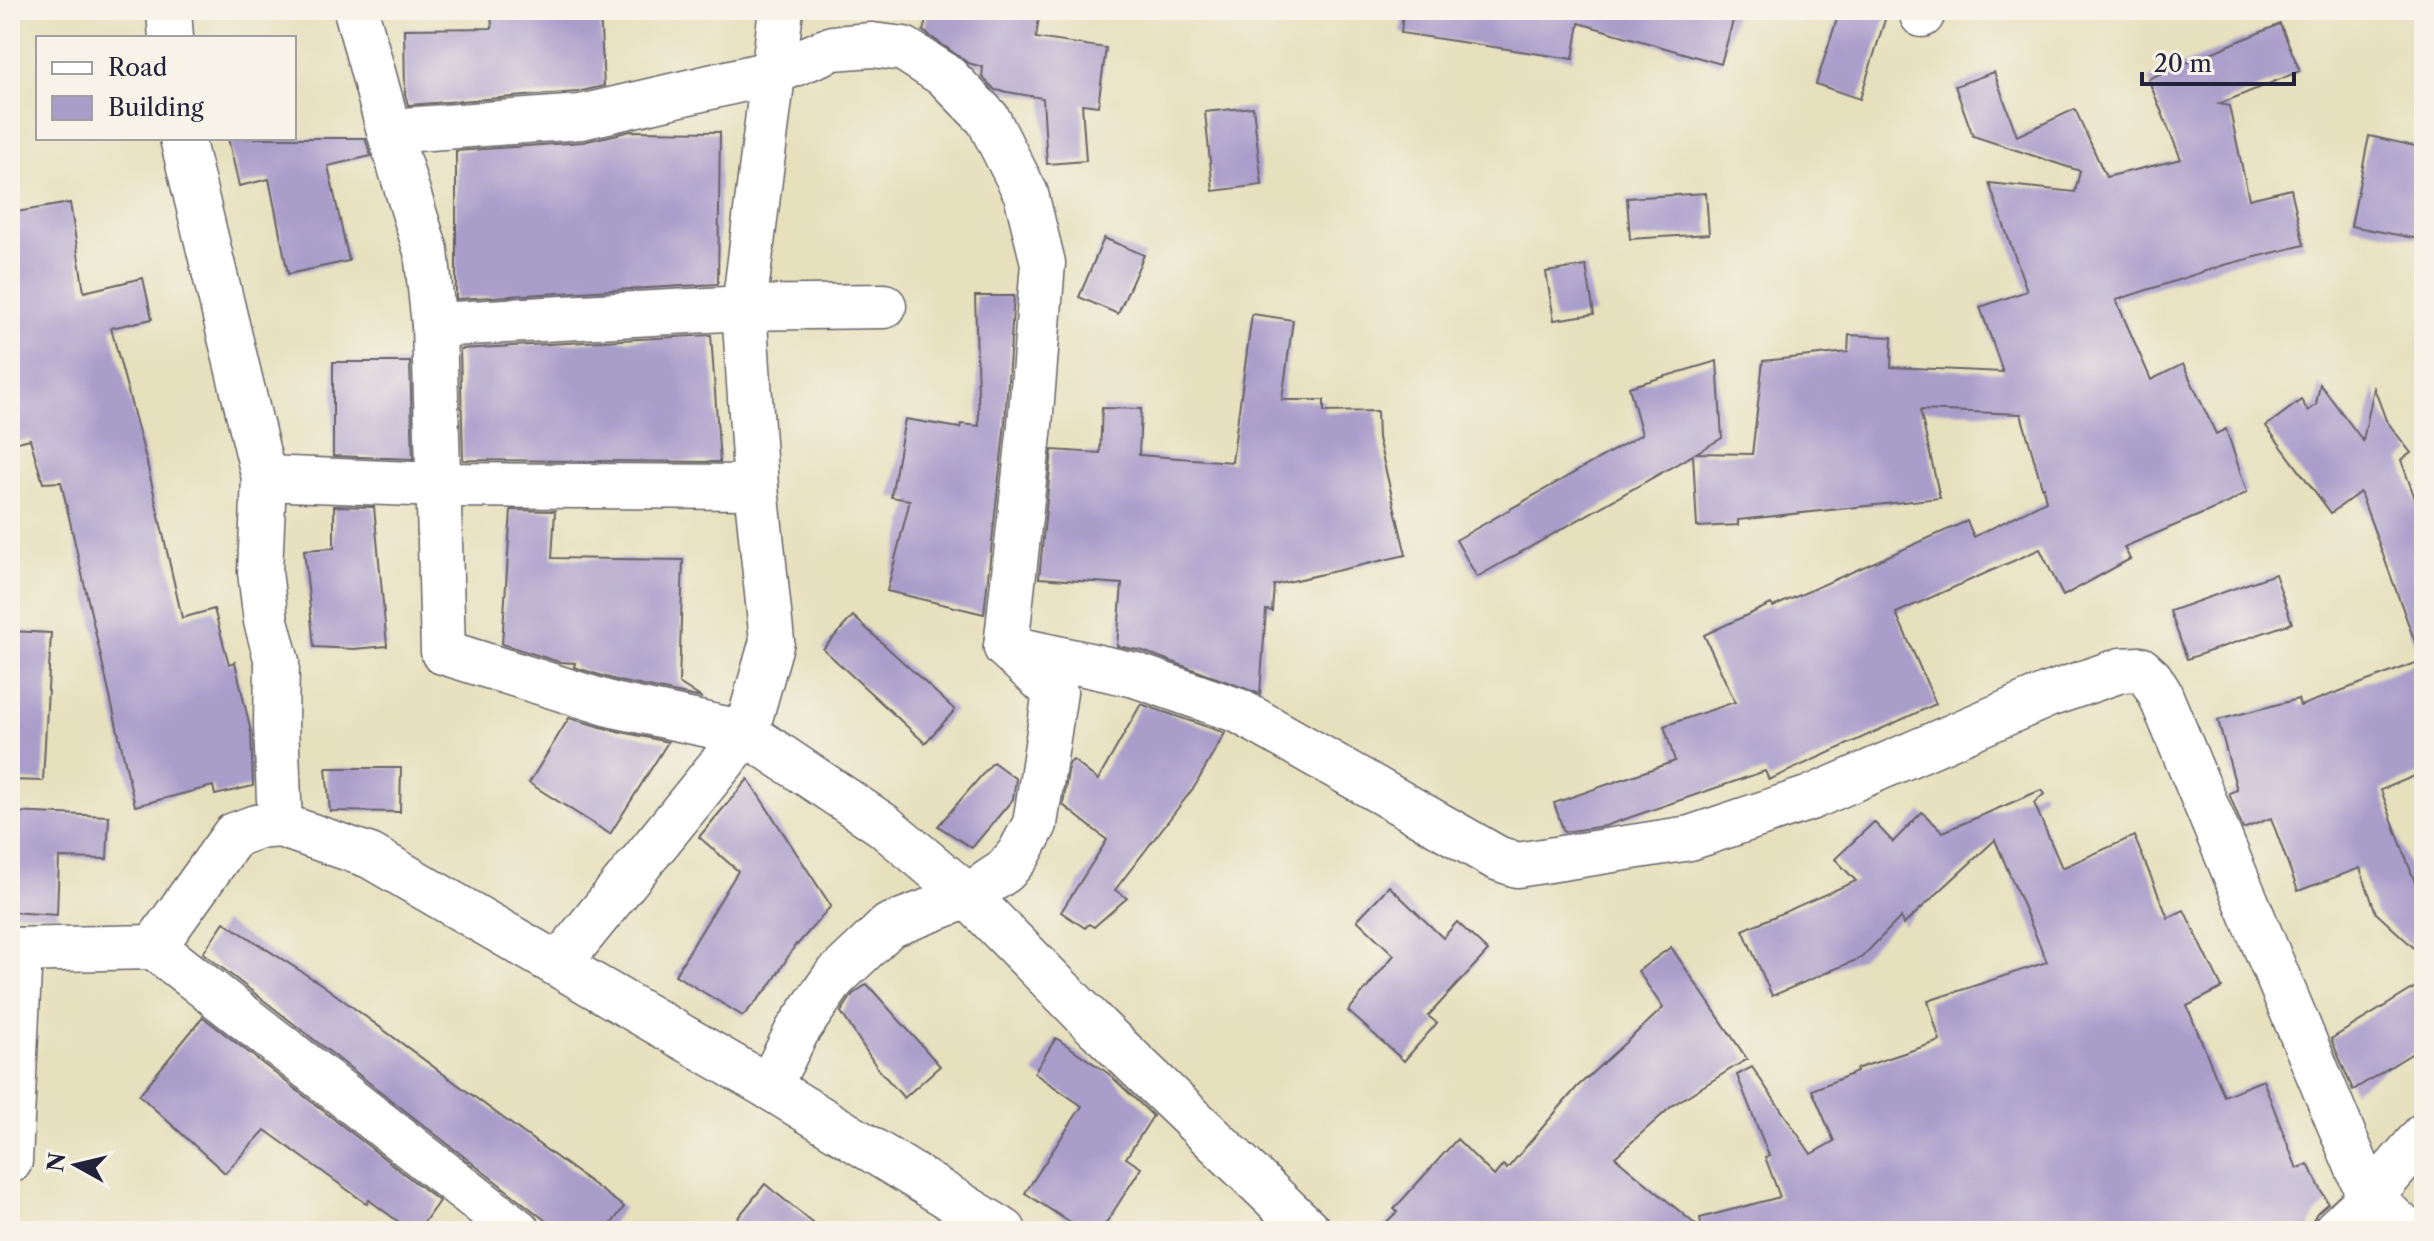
<svg xmlns="http://www.w3.org/2000/svg" width="2434" height="1241" viewBox="0 0 2434 1241" font-family="'Libre Caslon Text',serif">
<style>
.building{fill:#a99dca}
.lines{fill:none;stroke-linecap:round;stroke-linejoin:round}
.minor-casing{stroke:#676468;stroke-width:47}
.minor{stroke:#fff;stroke-width:44}
</style>
<rect width="100%" height="100%" fill="#f7f3e8"/>
<filter id="ink" filterUnits="userSpaceOnUse"><feTurbulence type="fractalNoise" baseFrequency=".0125" numOctaves="2"/><feDisplacementMap in="SourceGraphic" scale="16" xChannelSelector="R" yChannelSelector="G"/><feConvolveMatrix kernelMatrix="1 2 1 2 8 2 1 2 1" color-interpolation-filters="sRGB"/></filter>
<filter id="wash" filterUnits="userSpaceOnUse"><feTurbulence type="fractalNoise" baseFrequency=".006" numOctaves="4" result="noise"/><feDisplacementMap in="SourceGraphic" scale="32" xChannelSelector="R" yChannelSelector="G"/><feGaussianBlur stdDeviation="1.8" result="paint"/><feColorMatrix in="noise" values="0 0 0 0 0 0 0 0 0 0 0 0 0 0 0 0 0 1.4 0 .05"/><feComposite in="paint" operator="in"/></filter>
<g filter="url(#wash)">
<rect width="100%" height="100%" fill="#e6e0bd"/>
<g id="blocks">
<g class="building">
<path d="M491,10H600L604,86L577,92L408,105L405,94L404,29L492,28Z"/>
<path d="M929,10H1040L1036,38L1106,48L1098,106L1082,104L1086,161L1047,164L1043,98L995,90L982,77L983,67L968,63L923,31Z"/>
<path d="M1403,10H1736L1721,64L1579,23L1573,59L1401,33Z"/>
<path d="M1840,10H1888L1860,99L1816,84Z"/>
<path d="M2280,24L2300,71L2219,104L2229,106L2249,199L2291,189L2304,245L2224,265L2116,300L2151,380L2183,364L2216,434L2226,429L2247,492L2228,503L2124,547L2130,559L2063,596L2040,549L1896,613L1936,704L1769,780L1765,771L1605,826L1564,832L1554,803L1675,761L1664,726L1735,702L1704,635L1771,604L1773,607L1967,521L1974,537L2046,501L2043,488L2045,487H2042L2021,414L1920,410L1940,498L1738,520V525L1697,527L1693,455L1477,577L1456,540L1642,434L1629,387L1717,361L1722,438L1696,453L1752,454L1763,361L1848,352L1849,335L1892,337L1891,367L2003,372L1980,307L2027,291L1989,183L2075,192L2080,171L1973,136L1955,86L1994,72L2017,136L2075,109L2106,177L2181,159L2148,79Z"/>
<path d="M1253,107L1262,185L1213,191L1205,112Z"/>
<path d="M631,131L720,132L718,284L456,299V151L583,142Z"/>
<path d="M2369,136L2424,148V240L2351,226Z"/>
<path d="M228,138H365L371,156L328,166L349,261L288,274L269,179L239,186Z"/>
<path d="M1706,193L1709,234L1630,239L1627,198Z"/>
<path d="M70,203L84,292L143,278L152,319L111,328L147,463L182,618L214,609L229,664L235,662L251,732L253,786L215,795L213,786L135,806L61,482L43,483L30,439L10,444V213Z"/>
<path d="M1104,238L1144,255L1118,314L1079,297Z"/>
<path d="M1586,266L1594,314L1554,320L1546,272Z"/>
<path d="M975,296H1014L1005,423L984,614L887,591L910,500L891,497L905,419L960,428L961,424L979,426Z"/>
<path d="M1252,314L1293,320L1282,400H1324V412L1377,411L1378,438L1406,555L1274,585L1272,611L1266,610L1260,694L1143,651L1117,646L1122,584L1039,578L1052,450L1100,453L1102,408L1141,409L1139,455L1232,462Z"/>
<path d="M711,335L720,462L463,460L460,349Z"/>
<path d="M333,362H410L413,459L333,456Z"/>
<path d="M2320,384L2363,441L2374,388L2386,420L2411,453L2401,460L2424,523V652L2419,653L2360,492L2331,513L2266,426L2301,400L2308,411L2316,405Z"/>
<path d="M334,506L374,507L387,646L354,649L314,647L304,550L334,548Z"/>
<path d="M511,510L555,511L552,558L683,560L679,683L702,698L619,681L574,667L575,663L559,662L502,644Z"/>
<path d="M2275,574L2292,623L2187,659L2170,611Z"/>
<path d="M853,616L955,710L925,743L823,649Z"/>
<path d="M10,631L51,633L43,781L10,780Z"/>
<path d="M2424,660V772L2381,790L2424,907V957L2376,913L2360,868L2298,891L2271,818L2243,829L2229,793L2237,790L2218,720L2298,699L2300,706Z"/>
<path d="M1141,704L1225,733L1195,786L1115,890L1127,898L1094,927L1089,924L1085,928L1061,912L1107,840L1063,805L1069,764L1073,760L1098,780Z"/>
<path d="M569,718L608,729L668,742L610,834L529,783Z"/>
<path d="M993,762L1016,779L1013,799L972,848L938,826Z"/>
<path d="M326,768H401L400,812L330,811Z"/>
<path d="M748,779L831,906L797,945L796,944L770,986L743,1016L675,975L738,871L699,837Z"/>
<path d="M2041,790L2044,794L2034,803L2062,868L2134,836L2168,918L2184,910L2222,988L2187,1006L2224,1096L2263,1080L2297,1169L2308,1164L2328,1203L2317,1213L2311,1223V1231H1377L1397,1212L1394,1209L1457,1139L1494,1176L1503,1165L1507,1169L1577,1087L1663,1008L1638,971L1671,947L1747,1059L1673,1105L1615,1157L1702,1230L1700,1218L1780,1197L1765,1157L1769,1156L1737,1075L1752,1067L1811,1154L1834,1141L1812,1090L1857,1072L1856,1069L1940,1041L1928,1001L2047,962L1995,840L1903,925L1901,917L1861,958L1772,996L1743,930L1856,881L1835,859L1874,822L1893,842L1922,812L1943,832Z"/>
<path d="M10,812L109,816L107,859L59,858L57,915L10,912Z"/>
<path d="M1389,886L1443,938L1457,922L1488,951L1428,1016L1437,1023L1404,1061L1348,1011L1394,955L1357,920Z"/>
<path d="M224,922L324,986L624,1207L606,1231H559L203,953Z"/>
<path d="M2424,982V1046L2353,1090L2331,1039Z"/>
<path d="M867,984L940,1066L904,1098L878,1069L841,1012L853,994Z"/>
<path d="M203,1017L439,1201L418,1231H411L369,1200L367,1204L265,1130L225,1173L139,1095Z"/>
<path d="M1056,1038L1109,1074L1153,1116L1126,1158L1141,1168L1101,1231H1083L1025,1193L1082,1106L1034,1073Z"/>
<path d="M765,1184L823,1231H727Z"/>
</g>
</g>
</g>
<g filter="url(#ink)">
<use href="#blocks" fill-opacity="0" stroke="#676468" stroke-width="2"/>
<g class="lines">
<defs>
<g id="minor">
<path d="M169,10L171,38"/>
<path d="M356,10L389,131L426,251L434,325L443,652L613,705L746,733L883,825L968,896L1098,1028L1309,1231"/>
<path d="M1922,15L1923,10"/>
<path d="M389,131L581,117L775,72L833,48L872,45L904,49L946,76L988,119L1026,194L1043,263L1030,425L1006,647L1055,692L1035,824L1019,854L1005,871L968,896L889,926L834,978L797,1031L769,1087"/>
<path d="M182,138L264,478L260,572L266,621L277,662L276,724L280,825"/>
<path d="M434,325L744,308L884,306"/>
<path d="M264,478L438,485L756,487"/>
<path d="M1006,647L1135,675L1239,711L1497,858L1517,865L1690,838L1810,798L2048,695L2121,670L2140,669L2151,679L2159,692L2370,1198L2407,1231"/>
<path d="M154,947L518,1231"/>
<path d="M10,950L154,947L234,835L256,827L280,825L370,856L769,1087L1004,1231"/>
<path d="M559,964L746,733L772,641L756,487L744,308L781,10"/>
<path d="M10,1161L20,950"/>
<path d="M2335,1231L2370,1198L2424,1135"/>
</g>
</defs>
<use href="#minor" class="minor-casing"/>
<use href="#minor" class="minor"/>
</g>
</g>
<rect width="2434" height="1241" fill="none" stroke="#f7f3e8" stroke-width="40"/>
<rect x="36" y="36" width="260" height="104" fill="#f7f3e8" stroke="#a29fa3" stroke-width="2"/>
<rect x="52" y="62" width="40" height="12" fill="#ffffff" stroke="#a29fa3" stroke-width="2"/>
<text x="108" y="76" font-size="24" fill="#22223b">Road</text>
<rect x="52" y="96" width="40" height="24" fill="#a99dca" stroke="#a29fa3" stroke-width="2"/>
<text x="108" y="116" font-size="24" fill="#22223b">Building</text>
<g transform="translate(76 1165) rotate(278)" stroke="#f7f3e8" stroke-width="6" paint-order="stroke">
<path d="M0-6L14 30L0 20L-14 30Z" fill="#22223b"/>
<text y="-12" font-size="22" font-weight="bold" text-anchor="middle" fill="#22223b">N</text>
</g>
<path d="M2142 72v12h152v-12" fill="none" stroke="#22223b" stroke-width="4"/>
<text x="2154" y="72" font-size="24" fill="#22223b" stroke="#f7f3e8" stroke-width="6" paint-order="stroke">20 m</text>
</svg>
